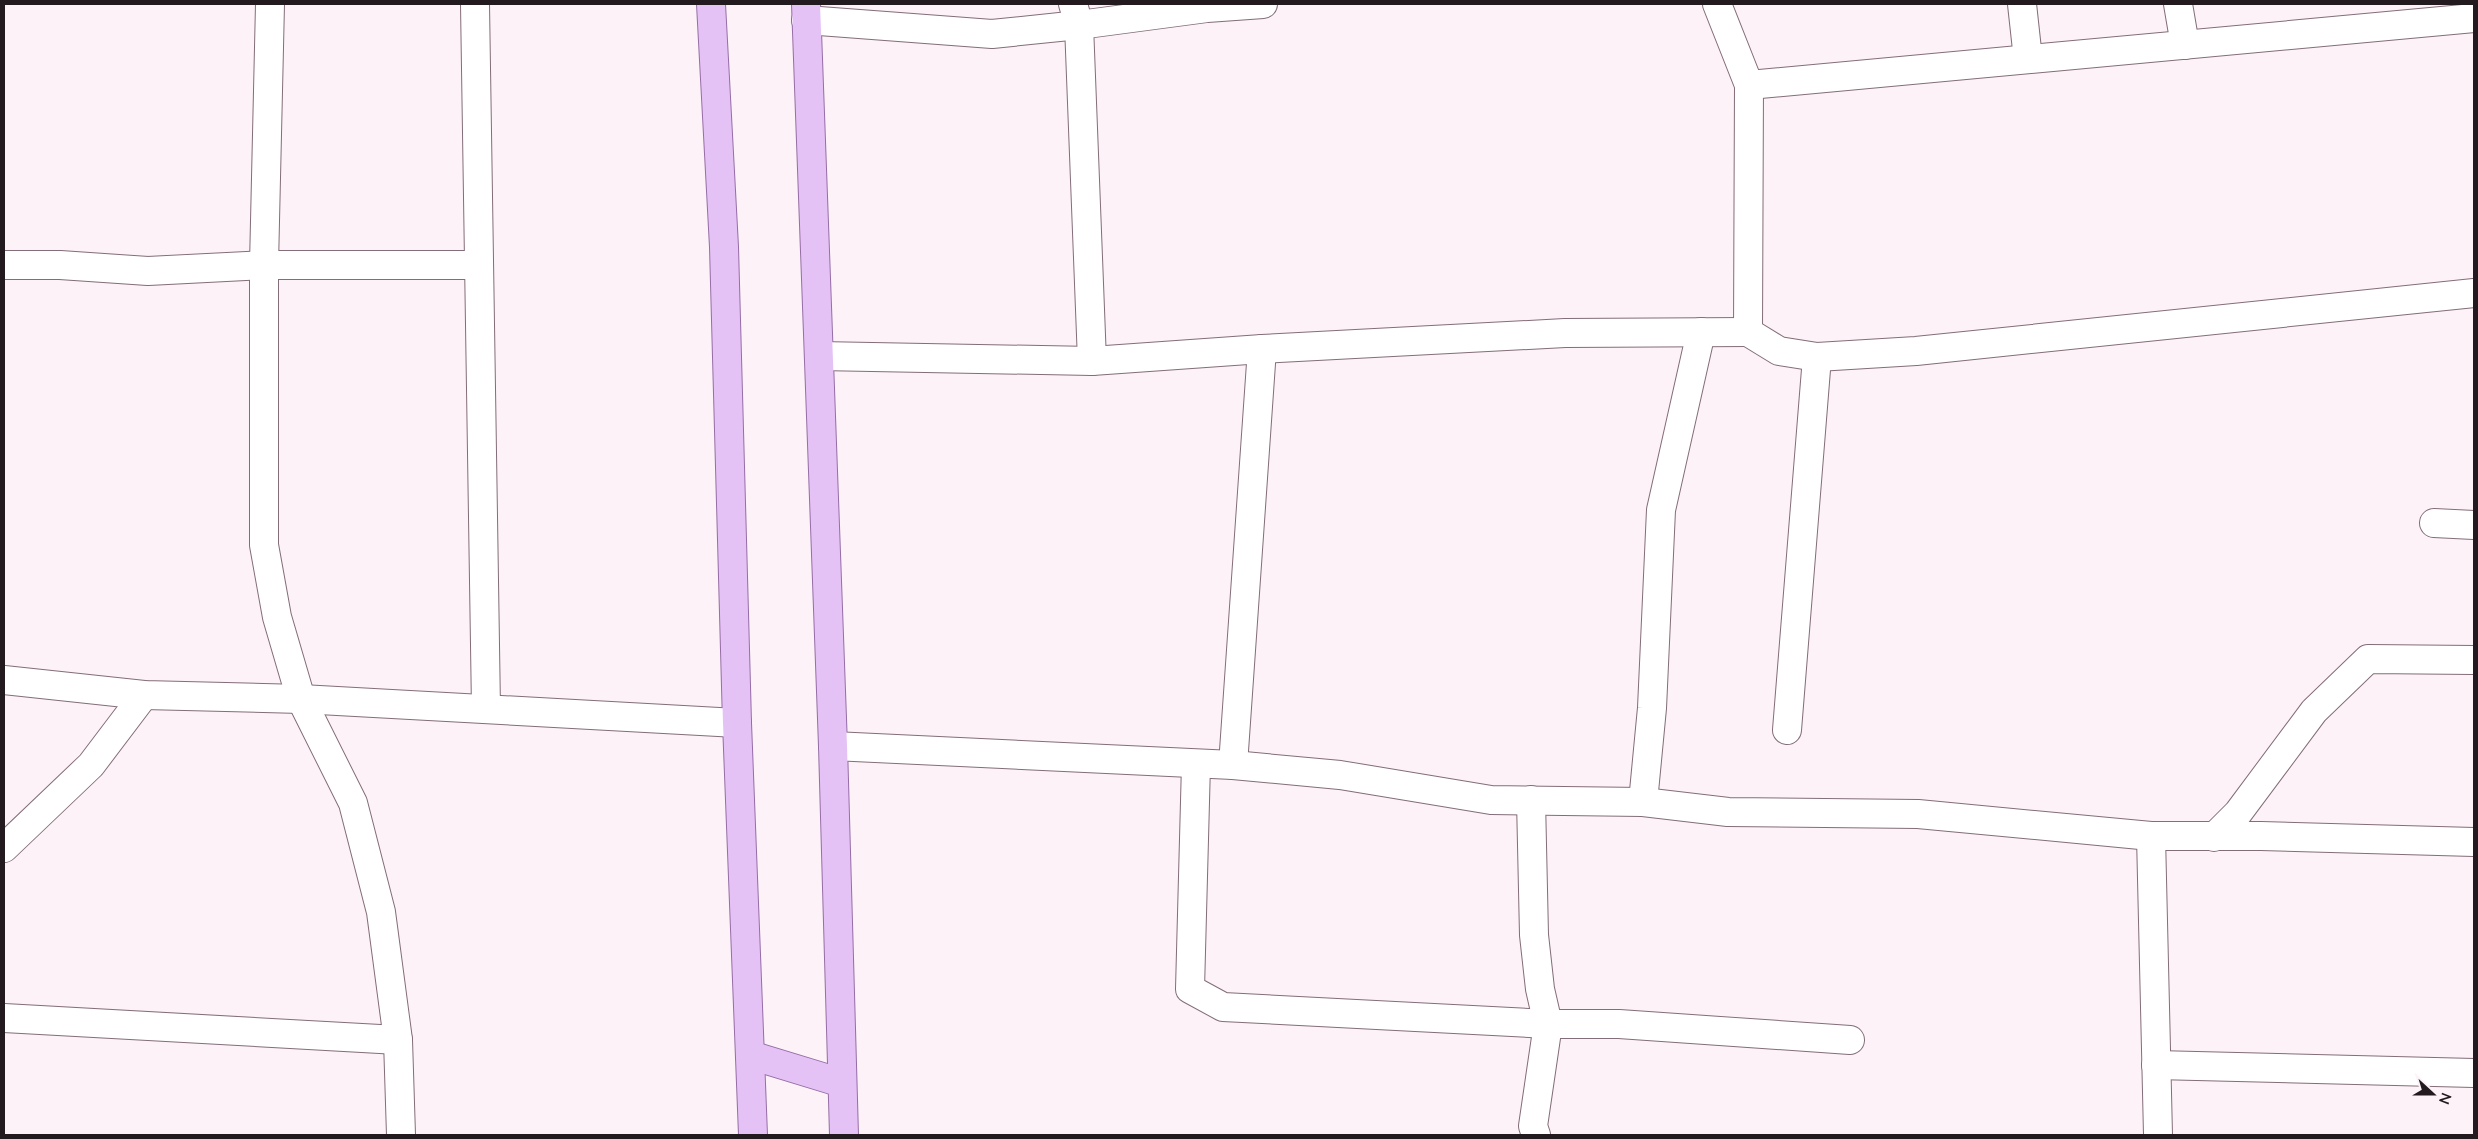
<svg xmlns="http://www.w3.org/2000/svg" width="2478" height="1139" viewBox="0 0 2478 1139" font-family="Lato,sans-serif">
<style>
.lines{fill:none;stroke-linecap:round;stroke-linejoin:round}
.minor-casing{stroke:#836d78;stroke-width:30}
.major-casing{stroke:#966da6;stroke-width:30}
.minor{stroke:#fff;stroke-width:28}
.major{stroke:#e5c2f6;stroke-width:28}
</style>
<rect width="100%" height="100%" fill="#fcf2f7"/>
<g class="lines">
<defs>
<g id="minor">
<path d="M270,4L264,265V545L277,617L301,699L353,803L381,912L398,1040L401,1135"/>
<path d="M475,4L486,709"/>
<path d="M1073,4L1079,25L1092,361"/>
<path d="M1717,4L1749,85L1748,332L1779,351L1817,357L1916,351L2474,293"/>
<path d="M2022,4L2028,59"/>
<path d="M2178,4L2185,45"/>
<path d="M806,20L992,34L1079,25L1207,8L1263,4"/>
<path d="M1749,85L2474,18"/>
<path d="M4,265H60L148,271L264,265H479"/>
<path d="M819,356L1092,361L1262,349L1565,333L1748,332"/>
<path d="M2434,523L2474,525"/>
<path d="M4,680L144,695L301,699L737,723"/>
<path d="M1787,730L1817,357"/>
<path d="M833,746L1233,765L1340,775L1491,800L1643,802L1728,812L1918,814L2151,836H2261L2474,842"/>
<path d="M1196,764L1190,989L1223,1007L1548,1024H1619L1850,1040"/>
<path d="M1233,765L1262,349"/>
<path d="M1531,800L1534,935L1540,989L1548,1024L1533,1126L1536,1135"/>
<path d="M1643,802L1652,708L1661,510L1701,332"/>
<path d="M2151,836L2158,1135"/>
<path d="M2214,837L2238,813L2314,711L2368,659L2474,660"/>
<path d="M4,848L91,765L144,695"/>
<path d="M4,1018L398,1040"/>
<path d="M2156,1065L2474,1073"/>
</g>
<g id="major">
<path d="M711,4L724,247L737,723L753,1135"/>
<path d="M806,4L833,746L844,1135"/>
<path d="M750,1055L842,1083"/>
</g>
</defs>
<use href="#minor" class="minor-casing"/>
<use href="#major" class="major-casing"/>
<use href="#minor" class="minor"/>
<use href="#major" class="major"/>
</g>
<rect width="2478" height="1139" fill="none" stroke="#221a1e" stroke-width="10"/>
<g transform="translate(2433 1094) rotate(111)" stroke="#fcf2f7" stroke-width="4" paint-order="stroke">
<path d="M0-4L9 19L0 12L-9 19Z" fill="#221a1e"/>
<text y="-8" font-size="14" font-weight="bold" text-anchor="middle" fill="#221a1e">N</text>
</g>
</svg>
